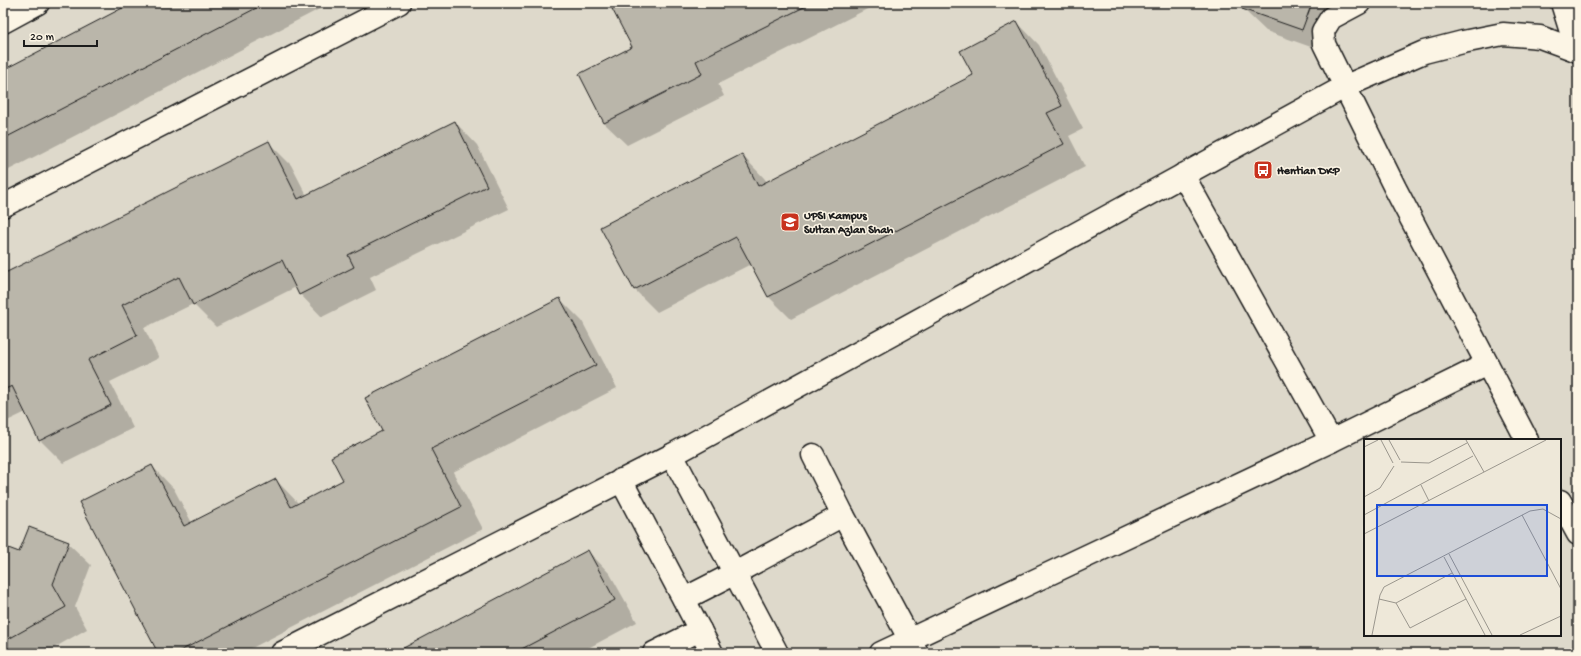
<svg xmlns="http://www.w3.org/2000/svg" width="1581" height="656" viewBox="0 0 1581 656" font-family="'Gochi Hand',sans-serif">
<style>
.built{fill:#ded9cb;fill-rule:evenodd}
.shadow{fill:#0003}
.building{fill:#bab6aa;stroke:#1c1c1c}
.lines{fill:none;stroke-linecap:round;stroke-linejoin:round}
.minor-casing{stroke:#1c1c1c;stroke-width:25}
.minor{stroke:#fcf5e5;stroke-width:22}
.labels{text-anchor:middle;stroke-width:3;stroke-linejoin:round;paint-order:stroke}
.poi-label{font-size:12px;font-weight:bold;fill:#1c1c1c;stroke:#fcf5e5;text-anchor:start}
.inset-road{fill:none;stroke:#9a968d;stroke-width:1}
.view{fill:#1d4ed8;fill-opacity:0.15;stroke:#1d4ed8;stroke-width:2}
.inset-edge{fill:none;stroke:#1c1c1c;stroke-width:2}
</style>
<rect width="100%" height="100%" fill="#eee8d9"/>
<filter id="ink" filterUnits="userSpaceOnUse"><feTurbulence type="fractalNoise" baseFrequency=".025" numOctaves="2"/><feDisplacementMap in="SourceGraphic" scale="8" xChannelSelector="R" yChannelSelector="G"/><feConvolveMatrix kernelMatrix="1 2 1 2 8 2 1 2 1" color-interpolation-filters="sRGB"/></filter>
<g filter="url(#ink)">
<path class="built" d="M3,3H1578V653H3ZM1365,440H1560V635H1365Z"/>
<g class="shadow">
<path d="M3,3H45L3,24Z"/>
<path d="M135,3H331L3,173V71Z"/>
<path d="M611,3H879L718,84L724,96L627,145L604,123L633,48Z"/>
<path d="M1245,3H1378L1333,26L1325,52L1266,31L1243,9Z"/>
<path d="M1017,22L1039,45L1083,129L1069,136L1085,167L791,319L768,296L751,264L657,312L635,290L602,227L742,155L764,178L767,182L974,76Z"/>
<path d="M455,122L477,145L509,209L370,277L376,290L322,317L300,294L296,287L216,327L193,304L144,328L159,358L110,382L133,428L63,463L40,440L26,412L3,423V275L269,143L291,165L307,196Z"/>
<path d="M560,299L582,321L617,388L453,472L483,529L242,653H159L152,466L174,489L192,523L276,480L299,504L344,481Z"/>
<path d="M68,543L91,565L75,607L87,629L45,653H3V547L19,553Z"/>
<path d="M588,551L610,574L637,622L579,653H396Z"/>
</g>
<g class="building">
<path d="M132,3H266L3,139V70Z"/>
<path d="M609,3H812L696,61L702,74L604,123L579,74L632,47Z"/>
<path d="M1244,3H1312L1302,30L1242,9Z"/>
<path d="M1017,21L1062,106L1047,113L1064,144L768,297L736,237L634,290L600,227L742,154L758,186L973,75L960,51Z"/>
<path d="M455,121L487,186L348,255L354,267L299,295L282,260L193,305L179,277L122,305L137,335L88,360L111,405L39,441L12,386L3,390V274L269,141L298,199Z"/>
<path d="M560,298L596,365L431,449L461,507L176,653H158L79,502L152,465L184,526L276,479L291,507L343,480L331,457L382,431L365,398Z"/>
<path d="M29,527L69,542L53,584L66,607L3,642V546L19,552Z"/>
<path d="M588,550L615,600L514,653H394Z"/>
</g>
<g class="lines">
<defs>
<g id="minor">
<path d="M1359,3L1331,18L1323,31L1324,44L1395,188L1527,440"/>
<path d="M1562,3L1577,51"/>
<path d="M3,22L38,3"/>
<path d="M1183,175L1331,441"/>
<path d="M3,206L399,3"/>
<path d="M672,455L777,653"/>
<path d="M813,455L843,515L917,653"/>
<path d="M621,480L712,653"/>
<path d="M1560,501L1578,534"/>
<path d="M684,599L735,573L843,515"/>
<path d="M282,653L672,455L1346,86L1424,52L1463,42L1503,34L1540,37L1578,51"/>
<path d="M654,653L700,630"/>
<path d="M881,653L1331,441L1487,364"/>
</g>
</defs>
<use href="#minor" class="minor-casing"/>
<use href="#minor" class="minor"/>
</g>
</g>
<defs>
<symbol id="bus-square" viewBox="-11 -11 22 22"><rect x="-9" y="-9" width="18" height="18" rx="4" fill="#c8321e" stroke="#fcf5e5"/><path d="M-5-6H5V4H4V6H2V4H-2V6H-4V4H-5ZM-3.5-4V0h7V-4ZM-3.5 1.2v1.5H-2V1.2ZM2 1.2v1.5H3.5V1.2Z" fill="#fff"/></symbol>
<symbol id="university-square" viewBox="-11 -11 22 22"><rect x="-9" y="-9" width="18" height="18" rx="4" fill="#c8321e" stroke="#fcf5e5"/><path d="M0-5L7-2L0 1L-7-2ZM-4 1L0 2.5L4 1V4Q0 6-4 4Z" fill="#fff"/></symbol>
</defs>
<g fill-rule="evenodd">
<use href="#bus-square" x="1252" y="159" width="22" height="22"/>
<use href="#university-square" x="779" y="211" width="22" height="22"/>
</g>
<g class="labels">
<g class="poi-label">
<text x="1277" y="174">Hentian DKP</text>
<text x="804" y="219">UPSI Kampus<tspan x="804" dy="14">Sultan Azlan Shah</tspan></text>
</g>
</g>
<g transform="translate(1364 439)">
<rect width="197" height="197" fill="#eee8d9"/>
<path class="inset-road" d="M17,1L29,24M25,1L36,21M102,1L120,33M0,8L14,1M37,23L65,24L103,4M57,46L65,62M0,58L16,49L30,27M0,76L109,17M158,76L197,150M0,95L182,1M85,115L128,196M80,118L121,196M15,160L32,164L46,189L102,160M32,164L88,134M8,196L16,156L20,148L166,72L179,70L197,80M156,196L197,177"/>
<path class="view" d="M13,66H183V137H13Z"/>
<rect width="197" height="197" class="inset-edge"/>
</g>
<rect width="1581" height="656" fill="none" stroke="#fcf5e5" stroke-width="16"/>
<rect x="8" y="8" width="1565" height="640" fill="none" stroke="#1c1c1c" stroke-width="1.5" filter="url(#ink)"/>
<path d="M24 40v6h73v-6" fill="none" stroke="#1c1c1c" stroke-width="2"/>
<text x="30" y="40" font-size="12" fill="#1c1c1c" stroke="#fcf5e5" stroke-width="3" paint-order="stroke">20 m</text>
</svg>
